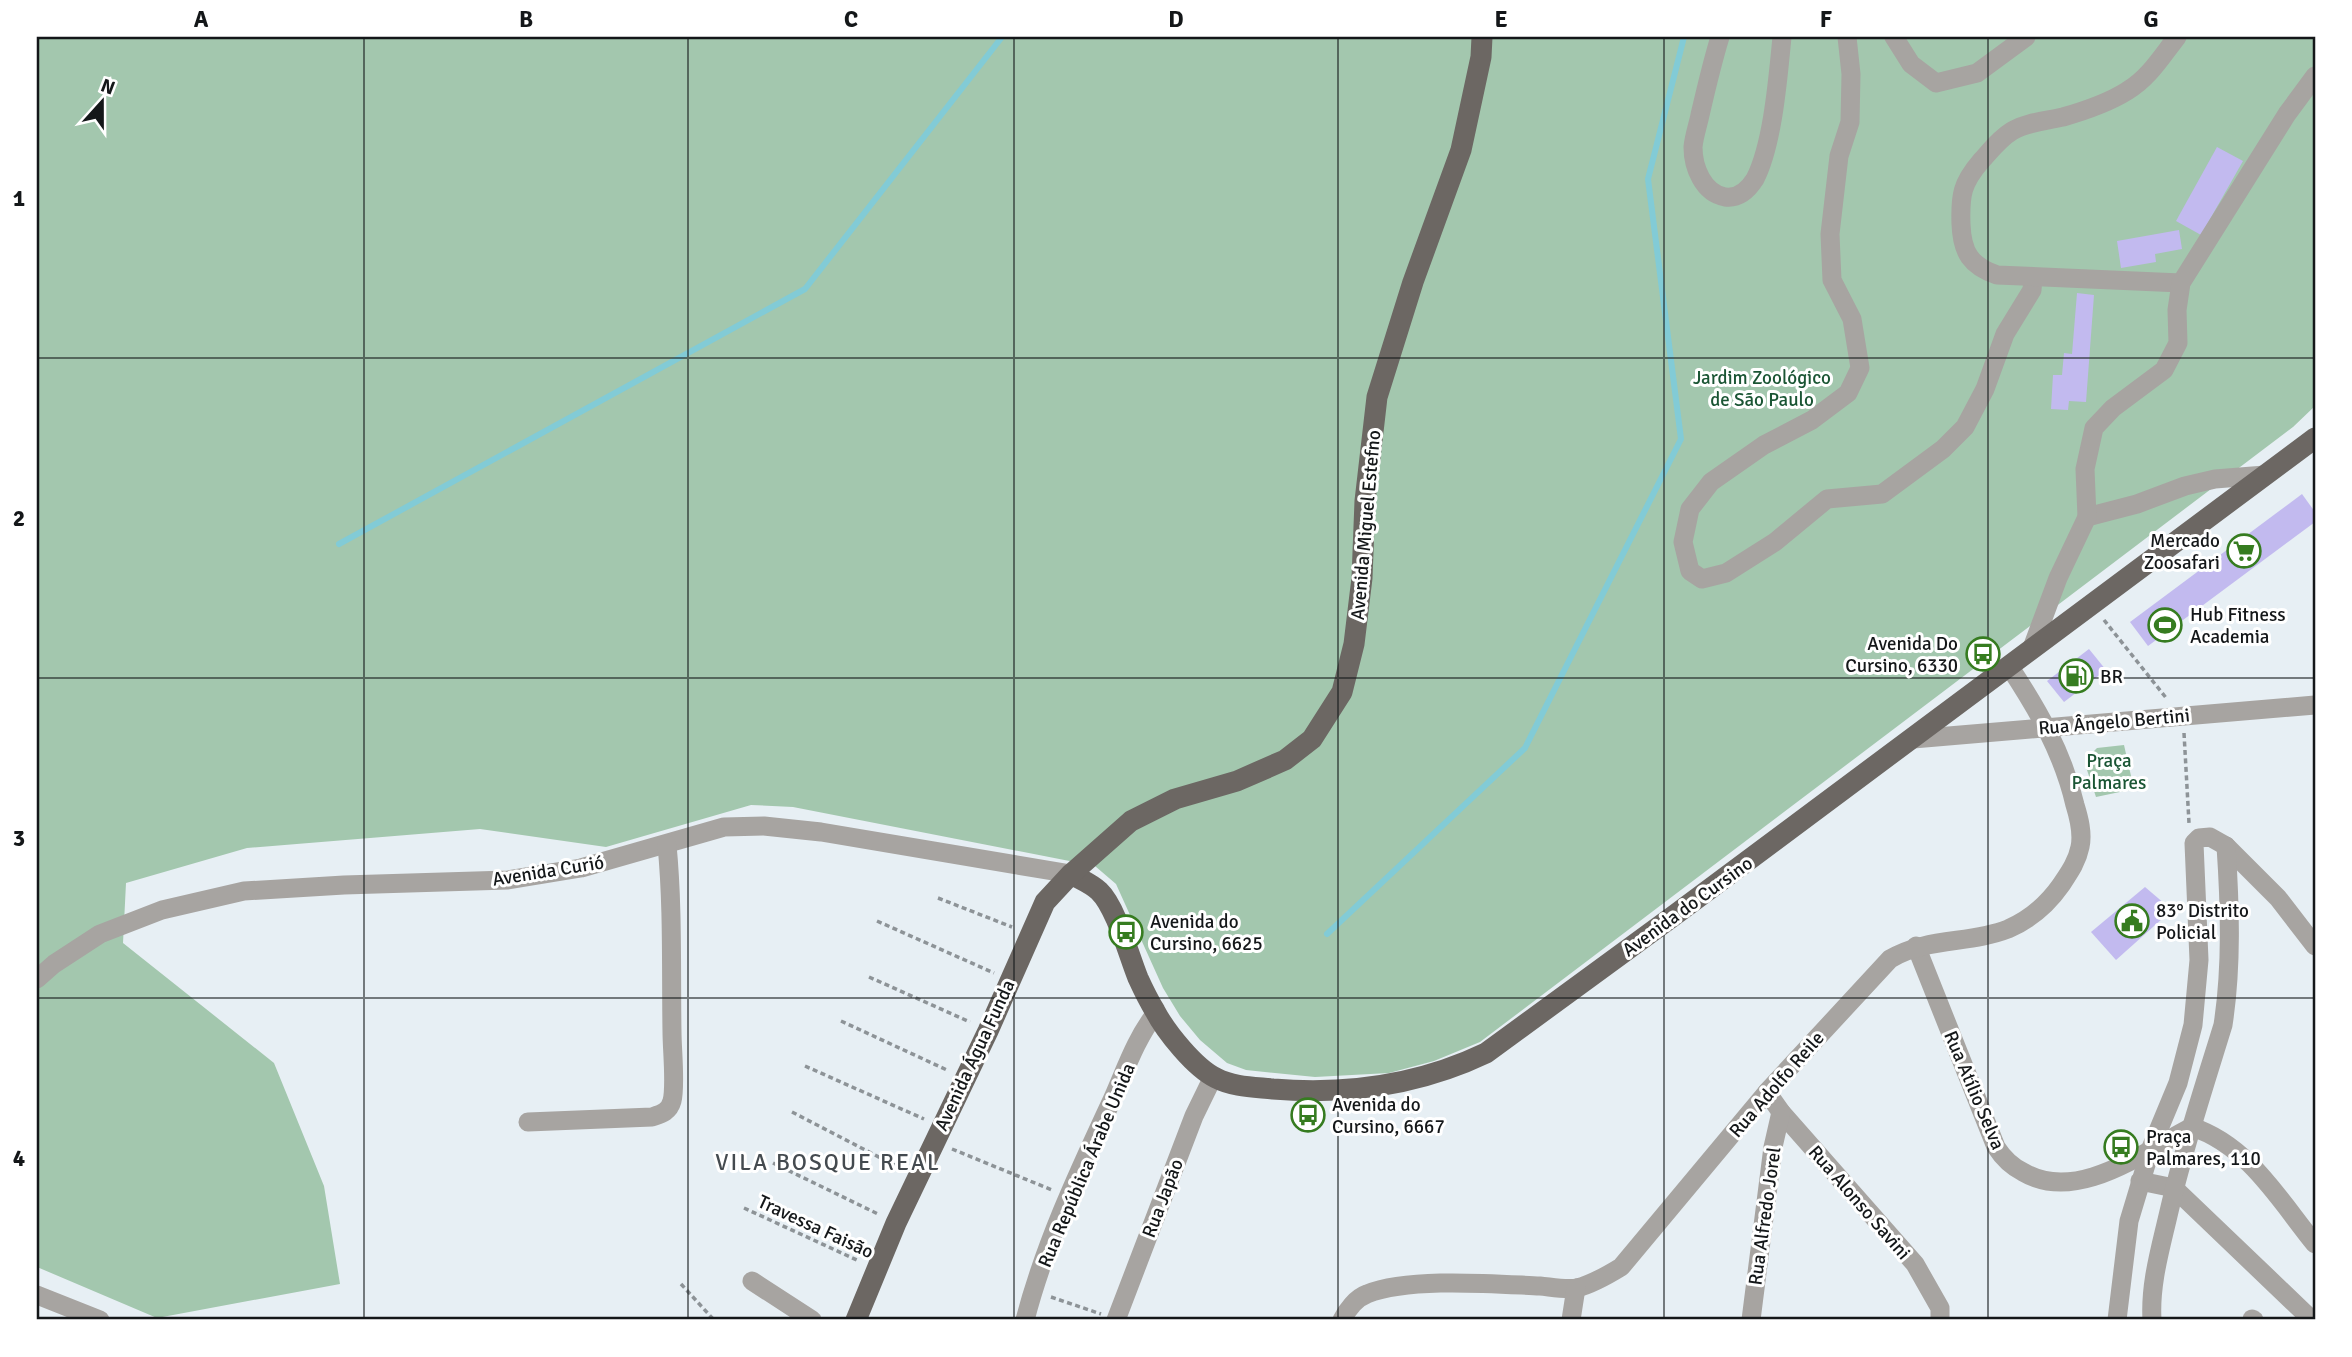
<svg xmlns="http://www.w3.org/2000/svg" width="2352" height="1357" viewBox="0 0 2352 1357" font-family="Signika,sans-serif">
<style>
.green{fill:#a3c7ae}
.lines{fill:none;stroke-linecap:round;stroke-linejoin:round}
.stream{stroke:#82cbd6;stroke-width:6}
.building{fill:#c2baef}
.path{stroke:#8d9397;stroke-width:3.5;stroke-dasharray:5 3.5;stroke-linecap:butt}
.minor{stroke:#a7a4a1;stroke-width:19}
.major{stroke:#6c6763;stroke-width:21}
.grid{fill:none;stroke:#141719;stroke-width:2;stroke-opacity:0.55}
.labels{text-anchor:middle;stroke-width:6;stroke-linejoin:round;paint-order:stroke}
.park-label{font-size:19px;fill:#1a5534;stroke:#fff}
.street-label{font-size:19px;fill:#141719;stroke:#fff}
.poi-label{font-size:19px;fill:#141719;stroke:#fff;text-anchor:start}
.quarter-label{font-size:23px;letter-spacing:2px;fill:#444a4f;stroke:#fff}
.neatline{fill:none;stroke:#141719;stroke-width:2.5}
.grid-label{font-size:23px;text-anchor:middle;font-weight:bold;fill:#141719}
</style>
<rect width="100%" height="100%" fill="#e7eff4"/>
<g class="green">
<path d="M37,37H2315V406L2293,427L1480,1042L1434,1061L1389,1073L1315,1077L1246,1070L1227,1063L1200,1040L1180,1016L1163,988L1116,884L1095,866L793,807L751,805L606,847L480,829L247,848L126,883L123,943L274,1063L324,1186L340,1284L157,1318L37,1267Z"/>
<path d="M2124,745L2134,789L2096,797L2086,767V759L2097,748Z"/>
</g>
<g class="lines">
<g class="stream">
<path d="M339,544L805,289L1002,37"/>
<path d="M1327,934L1525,748L1681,439L1648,179L1684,37"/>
</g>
</g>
<g class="building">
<path d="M2217,147L2243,161L2201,235L2176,221Z"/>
<path d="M2179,230L2182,249L2155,254L2156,262L2121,268L2117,241Z"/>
<path d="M2077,293L2094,295L2086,402L2069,401L2068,410L2051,409L2053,375H2062L2064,353L2072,354Z"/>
<path d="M2302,494L2315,512V522L2148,646L2130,622Z"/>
<path d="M2089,649L2106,670L2064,702L2047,681Z"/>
<path d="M2145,887L2172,910L2116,960L2091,932Z"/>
</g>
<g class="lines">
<g class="path">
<path d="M2104,620L2167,699"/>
<path d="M2184,733L2189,823"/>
<path d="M938,898L1012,927"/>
<path d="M877,921L994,973"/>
<path d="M869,977L970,1022"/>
<path d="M841,1021L947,1070"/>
<path d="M805,1066L924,1119"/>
<path d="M792,1112L900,1168"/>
<path d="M952,1149L1052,1190"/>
<path d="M773,1163L878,1214"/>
<path d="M744,1208L859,1261"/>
<path d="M681,1284L714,1320"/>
<path d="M1051,1297L1101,1314"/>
</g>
<g class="minor">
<path d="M1720,37C1712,63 1706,89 1700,115C1698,125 1694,136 1693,147C1693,167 1703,193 1725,197C1739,199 1748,190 1755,179C1773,144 1778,77 1782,37"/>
<path d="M1847,37L1851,74L1850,122L1839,156L1830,234L1832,280L1852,319L1860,368L1848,393L1812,420L1764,445L1711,482L1690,509L1683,542L1690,571L1702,579L1726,573L1775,542L1827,499L1882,494L1943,449L1965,427L1985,389L2005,334L2032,290L2033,277"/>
<path d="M1894,37L1911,64L1936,83L1977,73L2026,37"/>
<path d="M2177,37C2162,56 2149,78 2127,91C2108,103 2084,111 2063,117C2046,121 2027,122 2012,131C1999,139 1991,150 1981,161C1962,183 1960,195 1961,224C1962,253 1971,266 1997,275L2181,283"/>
<path d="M2087,517L2137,504L2185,486L2215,479L2265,475"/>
<path d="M2032,648L2058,578L2087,517L2085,469L2094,428L2113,408L2164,370L2178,343L2177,310L2181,283L2287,114L2315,76"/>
<path d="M1913,739L2315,705"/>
<path d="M1916,946L1996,1147C2003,1158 2011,1166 2023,1172C2077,1204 2143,1152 2192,1127C2248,1145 2280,1201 2315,1244"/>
<path d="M37,979L54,964L100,934L162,910L244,891L344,885L508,880L581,868L724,827L764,826L821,832L1071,874"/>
<path d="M1767,1092L1781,1112L1915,1264L1940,1308V1320"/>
<path d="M528,1122L652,1117C661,1114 669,1112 672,1101C676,1086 672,1050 672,1032C671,970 673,907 667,845"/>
<path d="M2140,1181L2174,1188L2312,1320"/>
<path d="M752,1281L812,1320"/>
<path d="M37,1295L100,1320"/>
<path d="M2252,1319L2254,1320"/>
<path d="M1025,1320C1045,1243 1079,1171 1112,1100C1125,1071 1136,1038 1156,1013"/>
<path d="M1116,1320L1194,1116L1213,1077"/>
<path d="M1342,1320C1347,1310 1356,1298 1367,1294C1409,1277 1494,1284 1540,1286C1551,1287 1566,1290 1577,1288C1593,1284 1608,1275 1621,1267L1767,1092L1890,959C1927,937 1970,944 2008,929C2031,919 2047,905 2061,885C2069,873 2077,862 2080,847C2083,833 2079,818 2075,805C2063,753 2038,710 2009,666"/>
<path d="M1571,1320L1576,1288"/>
<path d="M1751,1320L1773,1147L1781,1112"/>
<path d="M2117,1320L2129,1221L2151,1148L2178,1083L2193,1025L2199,960L2194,843L2199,838L2210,837L2226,846L2278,898L2315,946"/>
<path d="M2152,1320C2150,1286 2159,1254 2167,1220C2182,1154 2203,1090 2223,1025C2232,967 2230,905 2226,846"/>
</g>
<g class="major">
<path d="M1071,874C1080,879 1092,884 1099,891C1116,907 1129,956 1138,978C1143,989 1149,1001 1155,1011C1166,1032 1195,1068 1216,1078C1233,1087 1254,1087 1273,1089C1347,1095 1419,1085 1486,1053L1672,917L2315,438"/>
<path d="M856,1320L896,1223L988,1031L1045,902L1071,874L1131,821L1175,799L1237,781L1285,760L1312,739L1342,692L1354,644L1362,578L1365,501L1377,397L1413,282L1461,150L1481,57L1482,37"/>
</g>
</g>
<path class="grid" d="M364,37V1320M688,37V1320M1014,37V1320M1338,37V1320M1664,37V1320M1988,37V1320M37,358H2315M37,678H2315M37,998H2315"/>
<defs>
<symbol id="supermarket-ring" viewBox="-11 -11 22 22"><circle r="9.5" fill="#fff" stroke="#367c20" stroke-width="1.5"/><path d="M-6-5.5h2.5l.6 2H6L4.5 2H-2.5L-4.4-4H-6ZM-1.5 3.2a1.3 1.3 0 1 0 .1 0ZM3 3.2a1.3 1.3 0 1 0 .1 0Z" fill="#367c20"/></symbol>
<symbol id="stadium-ring" viewBox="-11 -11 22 22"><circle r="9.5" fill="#fff" stroke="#367c20" stroke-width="1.5"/><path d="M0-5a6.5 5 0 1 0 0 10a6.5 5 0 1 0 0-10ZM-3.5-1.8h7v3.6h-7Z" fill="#367c20"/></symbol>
<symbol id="bus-ring" viewBox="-11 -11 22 22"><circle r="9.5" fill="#fff" stroke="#367c20" stroke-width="1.5"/><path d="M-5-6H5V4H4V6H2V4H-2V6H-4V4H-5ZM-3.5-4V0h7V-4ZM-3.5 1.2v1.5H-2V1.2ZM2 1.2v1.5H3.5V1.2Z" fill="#367c20"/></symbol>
<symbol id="fuel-ring" viewBox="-11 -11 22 22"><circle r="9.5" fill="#fff" stroke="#367c20" stroke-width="1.5"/><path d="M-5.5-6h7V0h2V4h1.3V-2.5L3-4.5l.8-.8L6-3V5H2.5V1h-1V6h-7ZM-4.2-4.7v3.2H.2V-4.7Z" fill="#367c20"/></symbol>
<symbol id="civic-ring" viewBox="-11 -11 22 22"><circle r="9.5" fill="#fff" stroke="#367c20" stroke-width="1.5"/><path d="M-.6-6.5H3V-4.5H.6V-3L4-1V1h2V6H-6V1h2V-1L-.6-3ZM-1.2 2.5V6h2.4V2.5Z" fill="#367c20"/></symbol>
</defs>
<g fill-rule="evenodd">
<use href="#supermarket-ring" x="2225" y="532" width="38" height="38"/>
<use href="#stadium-ring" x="2146" y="606" width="38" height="38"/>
<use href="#bus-ring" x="1964" y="635" width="38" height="38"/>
<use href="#fuel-ring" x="2057" y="657" width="38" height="38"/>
<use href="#civic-ring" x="2113" y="902" width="38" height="38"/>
<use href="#bus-ring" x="1107" y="913" width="38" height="38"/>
<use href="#bus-ring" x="1289" y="1096" width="38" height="38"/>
<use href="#bus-ring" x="2102" y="1128" width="38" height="38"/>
</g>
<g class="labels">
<g class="park-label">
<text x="1762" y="384">Jardim Zoológico<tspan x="1762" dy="22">de São Paulo</tspan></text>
<text x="2109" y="767">Praça<tspan x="2109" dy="22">Palmares</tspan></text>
</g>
<g class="street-label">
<text transform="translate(1365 525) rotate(-85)" y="7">Avenida Miguel Estefno</text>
<text transform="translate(2114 721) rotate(-5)" y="7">Rua Ângelo Bertini</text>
<text transform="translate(548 870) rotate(-9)" y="7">Avenida Curió</text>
<text transform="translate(1687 906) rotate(-36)" y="7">Avenida do Cursino</text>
<text transform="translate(974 1055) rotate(-65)" y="7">Avenida Água Funda</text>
<text transform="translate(1776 1084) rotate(-49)" y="7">Rua Adolfo Reile</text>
<text transform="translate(1975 1090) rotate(67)" y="7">Rua Atílio Selva</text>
<text transform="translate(1086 1165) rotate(-67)" y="7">Rua República Árabe Unida</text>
<text transform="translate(1162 1198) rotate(-69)" y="7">Rua Japão</text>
<text transform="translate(1860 1202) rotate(49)" y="7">Rua Alonso Savini</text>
<text transform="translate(1764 1216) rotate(-82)" y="7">Rua Alfredo Jorel</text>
<text transform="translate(816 1226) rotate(25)" y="7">Travessa Faisão</text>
</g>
<g class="poi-label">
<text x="2220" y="547" text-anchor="end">Mercado<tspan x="2220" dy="22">Zoosafari</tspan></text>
<text x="2190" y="621">Hub Fitness<tspan x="2190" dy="22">Academia</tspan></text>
<text x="1958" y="650" text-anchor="end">Avenida Do<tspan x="1958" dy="22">Cursino, 6330</tspan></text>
<text x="2100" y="683">BR</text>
<text x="2156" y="917">83° Distrito<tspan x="2156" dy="22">Policial</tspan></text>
<text x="1150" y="928">Avenida do<tspan x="1150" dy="22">Cursino, 6625</tspan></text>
<text x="1332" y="1111">Avenida do<tspan x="1332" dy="22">Cursino, 6667</tspan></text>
<text x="2146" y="1143">Praça<tspan x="2146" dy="22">Palmares, 110</tspan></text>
</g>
<g class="quarter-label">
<text x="828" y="1170">VILA BOSQUE REAL</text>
</g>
</g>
<rect width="2352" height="1357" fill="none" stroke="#ffffff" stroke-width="77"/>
<g transform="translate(102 102) rotate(21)" stroke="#ffffff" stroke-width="5" paint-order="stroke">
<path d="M0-5L12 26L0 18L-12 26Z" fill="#141719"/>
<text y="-10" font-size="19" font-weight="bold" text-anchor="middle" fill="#141719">N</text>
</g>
<rect x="38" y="38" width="2276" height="1280" class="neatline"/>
<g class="grid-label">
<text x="201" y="27">A</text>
<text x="526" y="27">B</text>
<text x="851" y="27">C</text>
<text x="1176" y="27">D</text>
<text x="1501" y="27">E</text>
<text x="1826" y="27">F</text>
<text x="2151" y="27">G</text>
<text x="19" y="206">1</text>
<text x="19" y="526">2</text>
<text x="19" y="846">3</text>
<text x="19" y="1166">4</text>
</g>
</svg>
